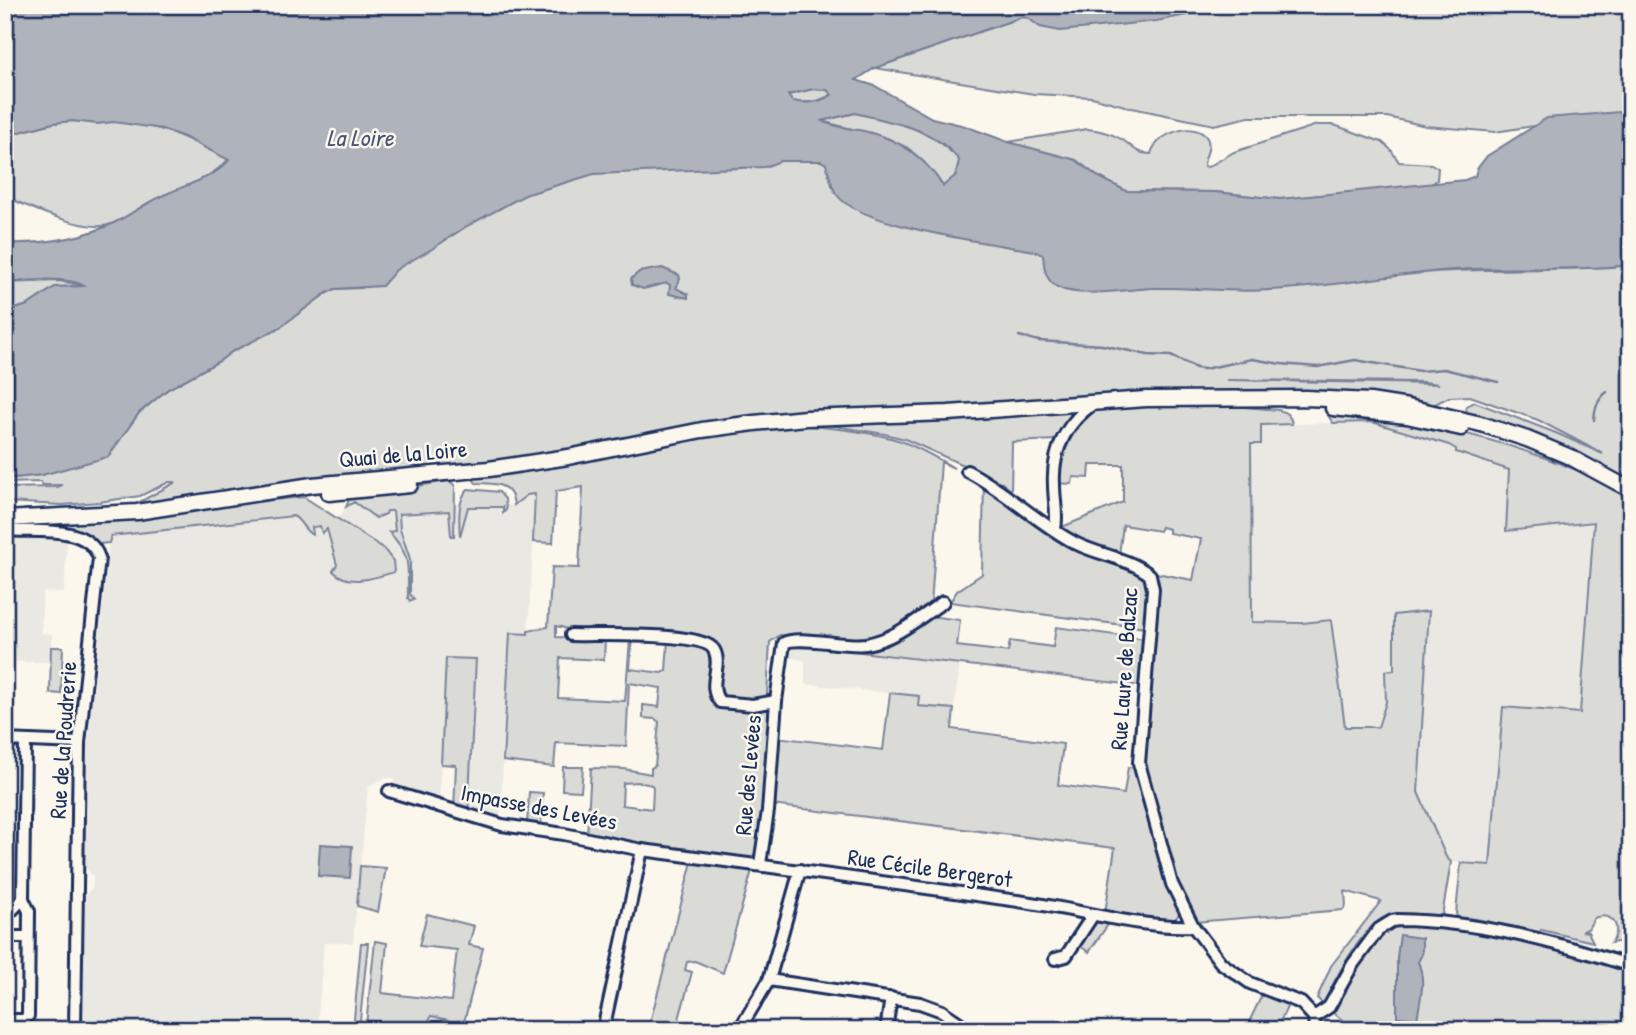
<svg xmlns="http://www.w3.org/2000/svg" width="1636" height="1035" viewBox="0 0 1636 1035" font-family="'Patrick Hand',sans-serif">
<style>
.built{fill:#eae8e2}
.green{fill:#dadad7;stroke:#7a849a;stroke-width:2;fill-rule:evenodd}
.water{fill:#afb3bb;stroke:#747e96;stroke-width:2;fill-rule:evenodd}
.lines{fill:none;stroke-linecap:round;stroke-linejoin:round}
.stream{stroke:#747e96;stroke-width:2.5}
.minor-casing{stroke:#1b2f5e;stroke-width:16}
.major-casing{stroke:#1b2f5e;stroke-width:19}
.minor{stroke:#fbf7ec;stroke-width:10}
.major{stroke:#fbf7ec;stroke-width:14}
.labels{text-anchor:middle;stroke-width:5;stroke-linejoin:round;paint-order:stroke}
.street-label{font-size:23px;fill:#1b2f5e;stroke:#fbf7ec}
.water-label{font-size:24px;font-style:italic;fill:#47577a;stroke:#fbf7ec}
</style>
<rect width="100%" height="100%" fill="#fbf7ec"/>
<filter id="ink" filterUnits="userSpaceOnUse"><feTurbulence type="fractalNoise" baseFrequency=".0143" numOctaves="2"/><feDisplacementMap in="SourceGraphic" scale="14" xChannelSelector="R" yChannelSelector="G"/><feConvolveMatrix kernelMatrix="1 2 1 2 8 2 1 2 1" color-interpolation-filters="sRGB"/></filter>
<g filter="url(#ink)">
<g class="built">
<path d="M1372,422L1449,445L1510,470L1507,530L1594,522L1580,713L1503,707L1490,865L1451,862L1446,857L1418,792L1428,612L1394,615V671H1385L1386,702L1378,727H1345L1330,621L1252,622L1251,425Z"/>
<path d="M536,494L528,634H510L500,820L473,813V808H469L476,660L446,658L439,804L399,791L393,778H385L368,787L353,943H324L317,1030H83L84,908L86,894L93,887V876L87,870L85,858L88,741L110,536L293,516L337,519L352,502L376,517L380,511L483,503L514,505L527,495Z"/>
<path d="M47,537L67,539L64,593L43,592L41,633L52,634L51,662H13L10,737H5V538Z"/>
<path d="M790,643L960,664L954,709L918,706V696L805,684V660L784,657Z"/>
</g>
<g class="green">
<path d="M1079,5H1631V116H1597L1495,132L1426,126L1387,117H1249L1214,125L1132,108L1092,97L1034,94L875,68L1022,17Z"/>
<path d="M813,89L827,90L832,94C818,102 808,104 792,101L788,95Z"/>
<path d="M728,108L781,112L876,143L925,163L908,148L887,138L821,121L855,113L906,124L940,142L960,160L955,176C1026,208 1099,242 1175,257L1419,273C1489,267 1560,272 1631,265V485L1560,449L1467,415L1466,406L1475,402L1556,433L1603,454L1538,420L1470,396L1449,397L1431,406L1390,400L1337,397L1167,395L1095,397L933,410L792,416L657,434L530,459L324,480L122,510L18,512L26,509L69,510L136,504L176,482H169L140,496L99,502L62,505L5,502V488L58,487L62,485H42L41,482L5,483V479L42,475L108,456L139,413L168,389L221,360L231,352L279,328L325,294L335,289L362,288L440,236L465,212L683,115ZM1226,380L1424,382L1439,384Z"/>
<path d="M73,121C88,123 101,121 116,122C158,123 193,141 229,159C212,178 186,186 164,195C146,202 130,216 112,224C88,234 28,207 5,196V136L53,123Z"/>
<path d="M1317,125H1334L1382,142L1391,150L1399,162L1431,164L1438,168L1437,180L1430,185L1280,199L1215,192L1126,191L1097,176L1075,160L1008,142L1087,129C1098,130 1111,133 1121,139C1135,147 1133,153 1151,154C1155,134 1195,119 1207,138C1212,147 1204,157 1204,166L1208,167L1234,152Z"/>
<path d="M59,281L85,286L55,287L28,305L5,312V283Z"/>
<path d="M1209,404L1279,410C1287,412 1291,416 1292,424L1261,425V444H1251L1252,622L1302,623L1331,620L1345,727H1378L1386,702L1385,671L1394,670V615L1429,611L1418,792L1446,857L1451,862L1442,916C1426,916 1402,910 1387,916C1363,925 1332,983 1324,1005L1317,998L1331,966L1381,901L1345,891L1346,906L1343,910L1194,922L1177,891L1141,771L1156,573L1193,580L1201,539L1169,533V529L1161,527L1159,531L1123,525L1119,555C1102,550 1073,543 1062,527L1123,502V465H1090L1089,478L1073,477L1072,484L1056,483L1064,441L1093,407Z"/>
<path d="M1079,407L1082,412L1056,440L1012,442L1011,491L1001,482L999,483L983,474L905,439L885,434L822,424Z"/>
<path d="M1325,411C1432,419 1535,447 1631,495V940L1611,943C1623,928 1613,911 1594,918L1588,929L1582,931L1588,932L1593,942L1541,930L1540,932L1476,919L1457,917L1456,913L1461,863L1490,865L1503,707L1580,713L1594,522L1506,531L1509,470L1456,452V449L1449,445L1372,422L1333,423Z"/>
<path d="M793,425C821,426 874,432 901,441C919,448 937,458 954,468L941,462L931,605L921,609L906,624L896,631L875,639L780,635L770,642L767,696C757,707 728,707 717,697C714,682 720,668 718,653C714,628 625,633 604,631V634C595,634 581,636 573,632C566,629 565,627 556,626V637L605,639L604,660L560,658L558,698L625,701L630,640H632L630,669L662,673L666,671L668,641C678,641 694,639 702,645C724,659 698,692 721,706L765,707L773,713L761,844L755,855L745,859L653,848L649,845L587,835L591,768L624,769L651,774V768L655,766L659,722L655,719L643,718V705L659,707L661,688L629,683L626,746L556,743L554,767L503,761L510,633L528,634V631L548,627L552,567L579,568L583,487L556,491L553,543L533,542L535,494L527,495L514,505C512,483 494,483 476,483L473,479L478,475L551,465L691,437ZM638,782L652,785L653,788L652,809L622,805L623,783Z"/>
<path d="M448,481L455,485L454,536H451L449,511L399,514L400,529L410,559V594L414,599L410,601L408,598C407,565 413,558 389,532L395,531L393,511H387L386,514L376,518L354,502L346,507L350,497Z"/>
<path d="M984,483L1052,532L1136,571L1149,580L1146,628L950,602L957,591L982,574Z"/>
<path d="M468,489L499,492L505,499L506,510L503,513V507H468L460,536C459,523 457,499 468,489Z"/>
<path d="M304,497L383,548L393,561L394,572C375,578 348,587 333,571L337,565L327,529L322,533L320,526L312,527L313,535C303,531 302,520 293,516L111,536L109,543L99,544L86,536L10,525Z"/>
<path d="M930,616L960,620L957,646L1008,652L1010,641L1053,647L1056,627L1145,639L1141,686L852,651Z"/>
<path d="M51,647H63L61,694L50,693Z"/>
<path d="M446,658L476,659L468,815L454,811L456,765L441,764Z"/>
<path d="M890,693L919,696L918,706L954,709L952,729L1063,744L1058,785L1124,794L1128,767L1136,768C1152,815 1157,866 1182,910L1172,923L1105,913L1115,848L771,805L776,737L883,750Z"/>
<path d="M563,767H583L581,791L562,790Z"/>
<path d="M529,792L543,793L541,827L527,825Z"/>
<path d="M693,858L753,867L723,973L695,961L687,962L685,970L692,972L676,1030H648Z"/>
<path d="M360,866L386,868L378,912L357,906Z"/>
<path d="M427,914L474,926L469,945L483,948L462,1030H446L448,1020L431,1016L426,1030H380L378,1026L366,1025L375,941L387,943L382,993L451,1001L457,950L419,946Z"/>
<path d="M1097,920L1109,923L1089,952L1080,946Z"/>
<path d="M1398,924L1475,930L1564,950L1631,971V1030H1355L1331,1011L1345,983L1383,930Z"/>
<path d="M361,943H368L359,1030H353Z"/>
<path d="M1263,993L1289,1003L1276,1030H1254L1247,1026Z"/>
</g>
<g class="water">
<path d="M5,5H1235L1157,21L1060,31L1040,27L1028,18L1022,17L875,68L856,80L875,86L932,118L965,126L1008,142L1076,160L1097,176L1126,191L1215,192L1280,199L1465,180L1475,176L1477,169L1487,156L1547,118L1631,111V265C1572,272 1514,266 1455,270C1393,274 1332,287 1270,290C1230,293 1192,287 1153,288C1126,289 1081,299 1057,287C1045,280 1044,267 1043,255L1035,251C995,244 860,227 837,195C831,187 829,173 826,164L821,161H780L765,167L594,174L525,195L467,226L432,249L407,263L396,270L382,286L335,289L325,294L279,328L231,352L221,360L168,389L139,413L108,457L42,475L5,479V312L28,305L55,287L84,286C68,276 24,280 5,283V243C42,244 82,239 116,222C130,215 143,205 158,198C182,185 211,181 229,160L184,137L162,129L114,122L97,124L73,121L53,123L5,136ZM813,89L827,90L832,95C818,103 808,104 792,101L788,95ZM855,113C893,123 934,127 959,160L956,175L943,186C924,156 899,139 864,131C851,128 834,128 822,121Z"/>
<path d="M662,268L679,275L680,279L676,288L688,294V298L669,294L670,285L667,283L643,289L632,285L631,279L639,272Z"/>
<path d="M320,844L352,846L350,878L318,876Z"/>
<path d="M1400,935L1422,938V954L1418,962C1428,984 1417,1007 1416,1030L1414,1029L1411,1018L1397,1017V957Z"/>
</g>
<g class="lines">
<g class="stream">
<path d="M1019,336L1039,341L1102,345L1148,355L1171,356L1196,368L1204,369L1252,359L1281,364L1318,367L1355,360L1420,371L1444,369L1498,382"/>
<path d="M1594,420C1595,408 1597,400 1607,392"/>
</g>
<defs>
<g id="minor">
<path d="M967,471C1006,491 1037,523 1075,543C1098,555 1129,558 1150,575L1153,589L1139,763L1172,884L1193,926L1221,963L1250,983L1301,1003L1314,1017L1315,1030"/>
<path d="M1055,529C1058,515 1054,500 1054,485C1052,451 1066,423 1094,403"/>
<path d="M5,530C34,533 88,523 99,558L79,743L75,1030"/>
<path d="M571,635C594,636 704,631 714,650C723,666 706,686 720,702L753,705L776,701"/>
<path d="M5,740L79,743"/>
<path d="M389,791L502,825L564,834L642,850"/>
<path d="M760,864L768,811L776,701L784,643C797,635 845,647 866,644C896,639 919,618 943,602"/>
<path d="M5,917L23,899"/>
<path d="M5,937H28"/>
<path d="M1055,959L1066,956L1093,915"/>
<path d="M769,980L920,1003L942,1011L970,1030"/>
<path d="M1314,1017L1329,1007L1353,964L1379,929L1392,921L1398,920C1478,921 1556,942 1631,966"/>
<path d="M5,1020H24L28,1016L29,911L23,899L25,741"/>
<path d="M603,1030L642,850C772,867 901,884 1031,903C1080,910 1144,929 1193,926"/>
<path d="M739,1030L769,980L800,870"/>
<path d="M886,1030L891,998"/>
</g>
<g id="major">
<path d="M1333,408L1407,416L1461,428"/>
<path d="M329,493L410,485"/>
<path d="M5,519L137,512L312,485L489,469L568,457L702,430L754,423L806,418L948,413L1146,399L1306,398L1370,401L1408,407L1481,424L1527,439L1570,457L1631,490"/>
</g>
</defs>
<use href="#minor" class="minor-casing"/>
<use href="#major" class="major-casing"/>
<use href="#minor" class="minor"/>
<use href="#major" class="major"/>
</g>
</g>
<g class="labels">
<g class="street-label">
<text transform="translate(403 454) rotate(-5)" y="8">Quai de la Loire</text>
<text transform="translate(1124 669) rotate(-86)" y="8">Rue Laure de Balzac</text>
<text transform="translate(63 740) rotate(-86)" y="8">Rue de la Poudrerie</text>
<text transform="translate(748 775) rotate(-85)" y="8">Rue des Levées</text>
<text transform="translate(539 807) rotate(11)" y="8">Impasse des Levées</text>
<text transform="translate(930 868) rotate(8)" y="8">Rue Cécile Bergerot</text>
</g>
<g class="water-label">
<text x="360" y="146">La Loire</text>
</g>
</g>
<rect width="1636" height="1035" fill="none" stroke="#fbf7ec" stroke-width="28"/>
<rect x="14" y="14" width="1608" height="1007" fill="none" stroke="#1b2f5e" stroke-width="2.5" filter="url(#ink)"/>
</svg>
